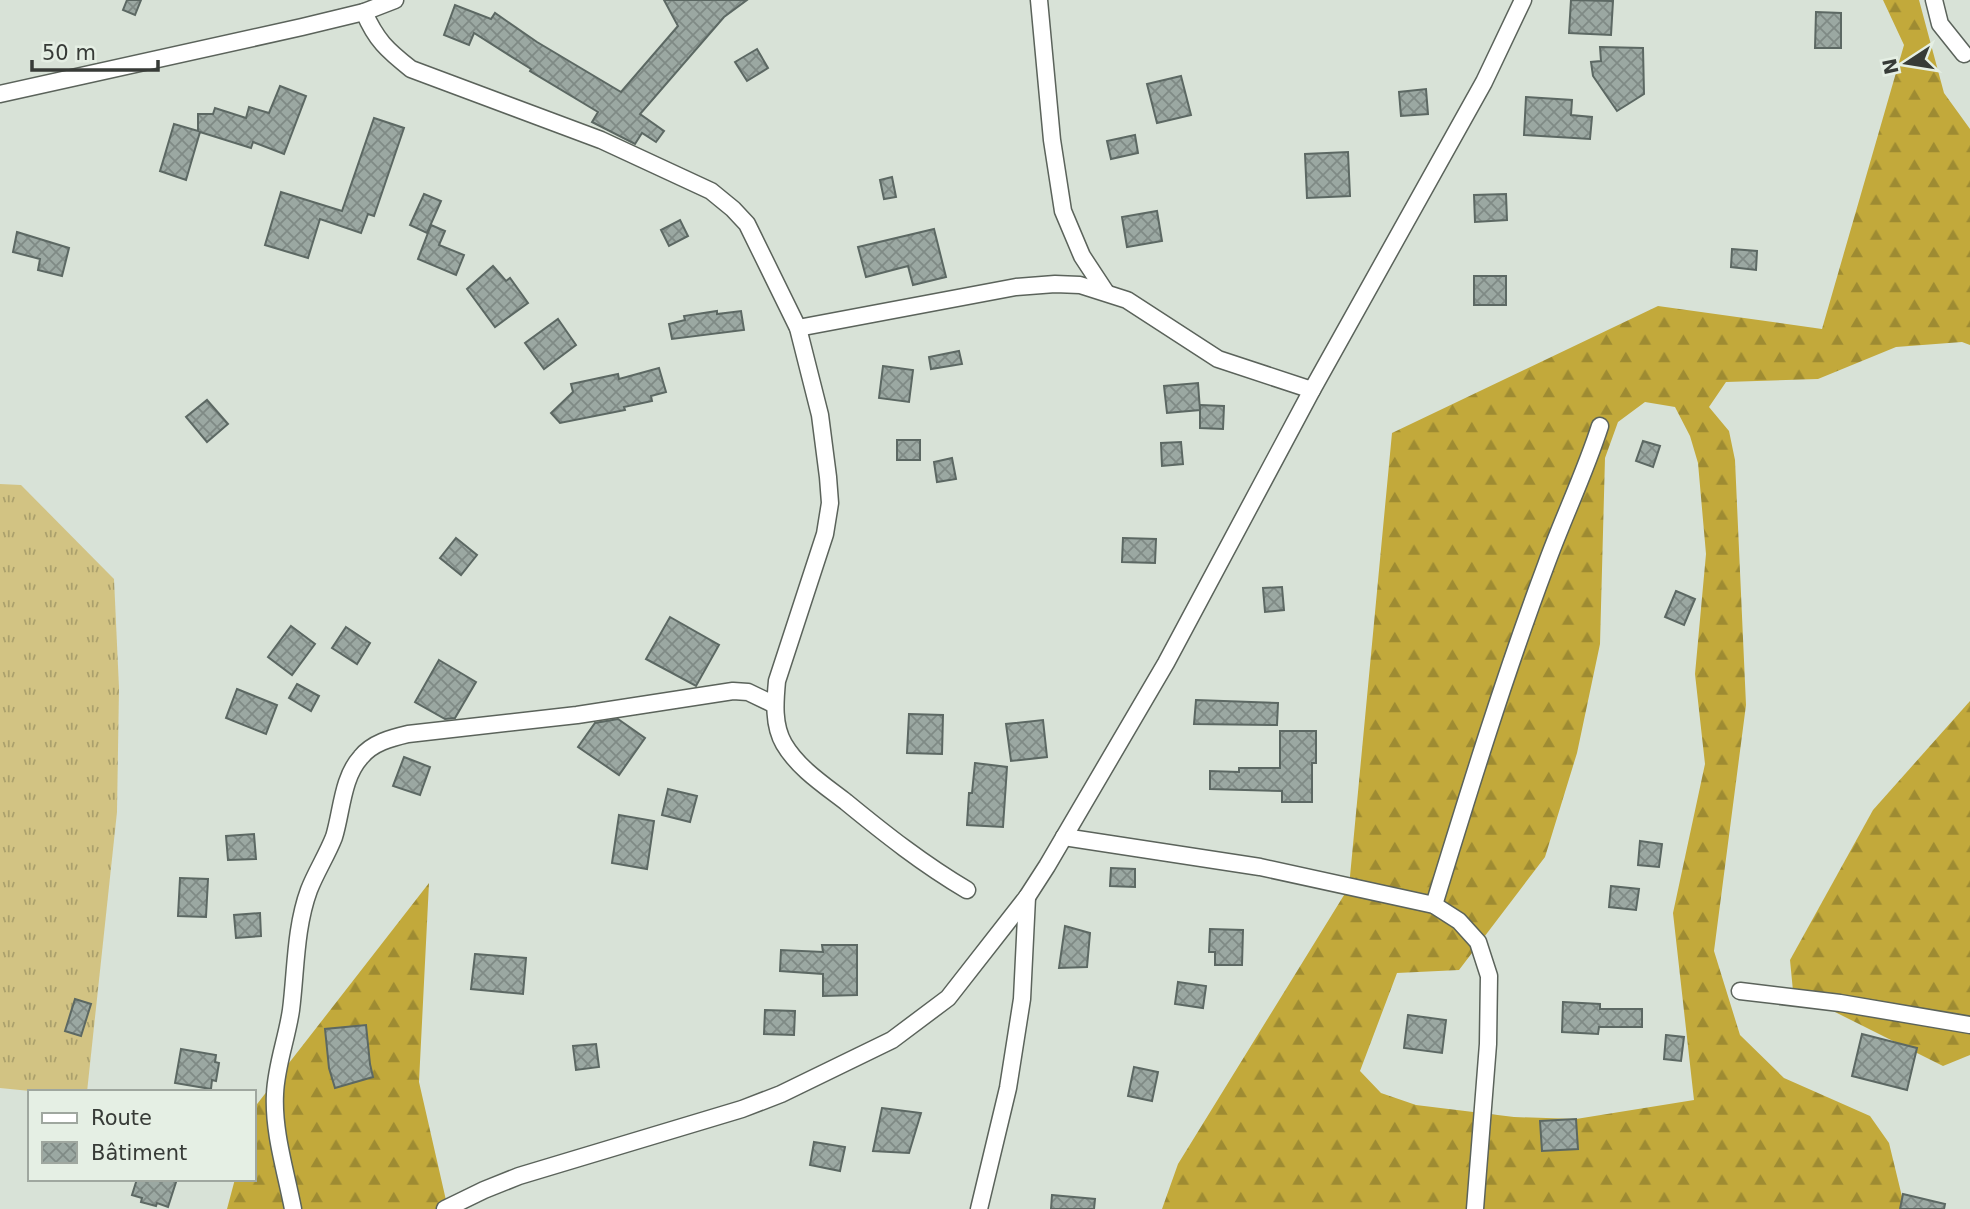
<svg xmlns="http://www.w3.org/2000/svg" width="1970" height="1209" viewBox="0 0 1970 1209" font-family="'DejaVu Sans',sans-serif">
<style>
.grass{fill:url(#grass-tufts)}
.forest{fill:url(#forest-firs);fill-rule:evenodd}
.building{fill:url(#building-cross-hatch);stroke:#5c6863;stroke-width:2}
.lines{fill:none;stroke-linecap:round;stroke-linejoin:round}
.minor-casing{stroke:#5b635b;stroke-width:19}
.minor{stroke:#fff;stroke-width:16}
</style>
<defs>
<pattern id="grass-tufts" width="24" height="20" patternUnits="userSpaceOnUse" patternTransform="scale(1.75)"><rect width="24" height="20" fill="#d2c383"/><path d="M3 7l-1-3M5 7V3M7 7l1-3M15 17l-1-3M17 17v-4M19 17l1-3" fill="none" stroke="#aba06c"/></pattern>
<pattern id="forest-firs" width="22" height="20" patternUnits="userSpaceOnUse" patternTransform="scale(1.75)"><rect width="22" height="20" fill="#c2a93b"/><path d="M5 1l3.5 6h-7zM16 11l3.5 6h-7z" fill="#9e8b32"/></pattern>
<pattern id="building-cross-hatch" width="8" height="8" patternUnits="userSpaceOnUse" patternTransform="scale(1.75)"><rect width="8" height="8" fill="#9ba8a2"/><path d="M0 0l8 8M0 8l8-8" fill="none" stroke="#7f8a85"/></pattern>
</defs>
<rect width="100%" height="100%" fill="#d8e2d7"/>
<path class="grass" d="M0,484L21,485L114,579L119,688L117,812L87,1092H40L0,1088Z"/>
<g class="forest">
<path d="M1883,0H1919L1944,93L1970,129V345L1962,342L1896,347L1818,379L1726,382L1709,407L1729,431L1735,460L1746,705L1714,951L1740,1035L1784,1078L1870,1116L1889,1143L1905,1209H1162L1178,1164L1349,887L1392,433L1658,306L1822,329L1904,45ZM1645,402L1675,407L1690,436L1698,463L1706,554L1695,674L1705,764L1673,913L1694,1100L1576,1119L1514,1117L1416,1105L1381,1093L1360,1071L1397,973L1459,970L1545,857L1577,753L1600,644L1605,458L1618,422Z"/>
<path d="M1970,701V1055L1943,1066L1793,991L1790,960L1873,810Z"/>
<path d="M429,883L419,1082L448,1209H227L235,1179H254V1108Z"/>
</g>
<g class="building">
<path d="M127,0H141L135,15L123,10Z"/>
<path d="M664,0H747L724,17L640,114L664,131L656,142L642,133L635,144L592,122L598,112L530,71L531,69L474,33L469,45L444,35L455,5L491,19L495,13L537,42L621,92L678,26Z"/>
<path d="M1571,0L1613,1L1611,35L1569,33Z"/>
<path d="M1816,12L1841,13V48H1815Z"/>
<path d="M1600,47L1643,48L1644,94L1617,111L1593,76L1591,62L1601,61Z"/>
<path d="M757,49L768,68L747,81L735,62Z"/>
<path d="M1181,76L1191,115L1157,123L1147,84Z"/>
<path d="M280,86L306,96L284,154L253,142L251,148L200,132L186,180L160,171L174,124L198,131V114H213L215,108L246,118L249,107L269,113Z"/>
<path d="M1426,89L1428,114L1401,116L1399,92Z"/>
<path d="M1526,97L1572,100L1571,115L1592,117L1590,139L1524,135Z"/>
<path d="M374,118L404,128L374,216L368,214L361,233L320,219L308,258L265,245L281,192L342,211Z"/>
<path d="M1135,135L1138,153L1111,159L1107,141Z"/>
<path d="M1348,152L1350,196L1307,198L1305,154Z"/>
<path d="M892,177L896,197L884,199L880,180Z"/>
<path d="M424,194L441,201L427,233L410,225Z"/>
<path d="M1506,194L1507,220L1475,222L1474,195Z"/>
<path d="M1157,211L1162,241L1127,247L1122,217Z"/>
<path d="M680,220L688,236L669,246L661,230Z"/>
<path d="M431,225L445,231L439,245L464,255L456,275L418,259Z"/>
<path d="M934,229L946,277L913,285L908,266L866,277L858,247Z"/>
<path d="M17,232L69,248L62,276L38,270L40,259L13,252Z"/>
<path d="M1732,249L1757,251L1756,270L1731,267Z"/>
<path d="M493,266L506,281L510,278L528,303L495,327L467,289Z"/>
<rect x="1474" y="276" width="32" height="29"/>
<path d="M717,311V314L741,311L744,330L672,339L669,324L685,320L684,316Z"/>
<path d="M558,319L576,345L544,369L525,343Z"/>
<path d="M959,351L962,364L931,369L929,357Z"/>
<path d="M883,366L913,370L909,402L879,398Z"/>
<path d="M659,368L666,392L651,396L652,401L624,407L625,410L560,423L551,413L573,392L571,384L618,374L619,379Z"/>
<path d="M1198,383L1200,410L1167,413L1164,386Z"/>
<path d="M207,400L228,424L207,442L186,417Z"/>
<path d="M1200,405L1224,406L1223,429L1200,428Z"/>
<rect x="897" y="440" width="23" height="20"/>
<path d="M1643,441L1660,446L1653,467L1636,461Z"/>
<path d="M1181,442L1183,464L1162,466L1161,443Z"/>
<path d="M952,458L956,479L937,482L934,462Z"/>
<path d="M456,538L477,555L461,575L440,558Z"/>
<path d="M1123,538L1156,539L1155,563L1122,562Z"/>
<path d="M1282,587L1284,610L1265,612L1263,588Z"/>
<path d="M1676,591L1695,599L1684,625L1665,617Z"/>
<path d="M670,617L719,645L696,686L646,659Z"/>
<path d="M291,626L315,644L292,675L268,657Z"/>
<path d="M346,627L370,643L357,664L332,648Z"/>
<path d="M439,660L476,682L455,718L445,719L415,702Z"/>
<path d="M297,684L319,696L311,711L289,698Z"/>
<path d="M237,689L277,705L266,734L226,718Z"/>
<path d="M1196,700L1278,703L1277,725L1194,724Z"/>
<path d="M909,714L943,715L942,754L907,753Z"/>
<path d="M618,719L645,738L619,775L578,747L595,723Z"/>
<path d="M1043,720L1047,757L1011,761L1006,724Z"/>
<path d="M1280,731H1316V763H1312V802H1282V791L1210,789V771L1239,772V768H1280Z"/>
<path d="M404,757L430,767L420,795L393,786Z"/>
<path d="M975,763L1007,767L1003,827L967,825L969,793H972Z"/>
<path d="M668,789L697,796L690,822L662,815Z"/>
<path d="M619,815L654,821L647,869L612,863Z"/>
<path d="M254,834L256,859L228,860L226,836Z"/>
<path d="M1640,841L1662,844L1659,867L1638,865Z"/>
<path d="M1111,868L1135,869V887L1110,886Z"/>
<path d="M180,878L208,879L206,917L178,916Z"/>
<path d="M1611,886L1639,889L1636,910L1609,907Z"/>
<path d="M260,913L261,936L236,938L234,915Z"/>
<path d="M1065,926L1090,933L1087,967L1059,968Z"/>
<path d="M1210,929L1243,930L1242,965H1215V952H1209Z"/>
<path d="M822,945H857V995L823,996V974L780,971L781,950L823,952Z"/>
<path d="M475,954L526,958L523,994L471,989Z"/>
<path d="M1178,982L1206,986L1203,1008L1175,1004Z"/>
<path d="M75,999L91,1004L81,1036L65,1031Z"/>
<path d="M1563,1002L1600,1004V1009H1642V1027H1599L1598,1034L1562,1032Z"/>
<path d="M765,1010L795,1011L794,1035L764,1034Z"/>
<path d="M1408,1015L1446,1020L1442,1053L1404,1048Z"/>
<path d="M366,1025L370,1064L373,1077L335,1088L329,1068L325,1029Z"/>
<path d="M1862,1034L1917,1048L1907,1090L1852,1076Z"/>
<path d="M1666,1035L1684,1037L1681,1061L1664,1059Z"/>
<path d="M596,1044L599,1067L576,1070L573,1046Z"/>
<path d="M181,1049L216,1055L215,1062L219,1063L216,1081L212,1080L211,1089L175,1083Z"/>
<path d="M1134,1067L1158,1072L1152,1101L1128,1096Z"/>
<path d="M882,1108L921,1113L909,1153L873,1151Z"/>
<path d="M1576,1119L1578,1149L1542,1151L1540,1121Z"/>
<path d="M814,1142L845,1147L840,1171L810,1165Z"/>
<path d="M137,1179H177L168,1207L157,1203L156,1206L141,1202L142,1198L132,1195Z"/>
<path d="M1903,1194L1945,1204L1944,1209H1900Z"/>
<path d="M1052,1195L1095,1199L1094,1209H1051Z"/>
</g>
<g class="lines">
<defs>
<g id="minor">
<path d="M1039,0L1052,140L1063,211L1082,256L1105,291"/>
<path d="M1934,0L1940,24L1964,54"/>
<path d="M364,12C376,40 387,50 411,69L601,140L711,191L733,209L747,224L798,328L820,415L828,477L830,503L825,534L777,681C775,702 773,725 784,744C798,768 824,785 846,802C885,834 923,864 967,890"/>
<path d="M0,94L302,27L364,12L395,0"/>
<path d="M798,328L1016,287L1055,284L1080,285L1127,300L1218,359L1312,390"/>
<path d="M1064,837L1260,867L1434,905L1459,921L1478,942L1489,976L1488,1044L1475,1209"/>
<path d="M1434,905C1469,791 1504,677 1546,565C1563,518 1585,473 1600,426"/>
<path d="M1740,991L1840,1003L1970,1025"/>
<path d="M293,1209C286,1172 273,1132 275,1094C276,1066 287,1038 291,1010C296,971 295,928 309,890C316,872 327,855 334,837C342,811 342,778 361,757C372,743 391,738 408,734L577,715L733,691L748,692L775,705"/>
<path d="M445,1209L484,1190L519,1176L742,1109L781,1094L892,1040L948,998L1027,897L1047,866L1166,663L1312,390L1484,82L1523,0"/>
<path d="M979,1209L1008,1088L1022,999L1027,897"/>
</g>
</defs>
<use href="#minor" class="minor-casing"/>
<use href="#minor" class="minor"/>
</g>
<rect x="28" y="1090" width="228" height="91" fill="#e5efe4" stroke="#9fa79f" stroke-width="2"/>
<rect x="42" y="1113" width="35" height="10" fill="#ffffff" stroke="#9fa79f" stroke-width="2"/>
<text x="91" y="1125" font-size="21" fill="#373b37">Route</text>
<rect x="42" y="1142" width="35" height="21" fill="url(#building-cross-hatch)" stroke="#9fa79f" stroke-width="2"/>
<text x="91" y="1160" font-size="21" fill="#373b37">Bâtiment</text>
<g transform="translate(1907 63) rotate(258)" stroke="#e5efe4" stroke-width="5" paint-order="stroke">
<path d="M0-5L12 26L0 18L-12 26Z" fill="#373b37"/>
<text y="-10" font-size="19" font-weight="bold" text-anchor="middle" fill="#373b37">N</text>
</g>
<path d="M32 60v10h126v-10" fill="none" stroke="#373b37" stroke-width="3.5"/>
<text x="42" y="60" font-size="21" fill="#373b37" stroke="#e5efe4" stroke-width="5" paint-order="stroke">50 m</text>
</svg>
